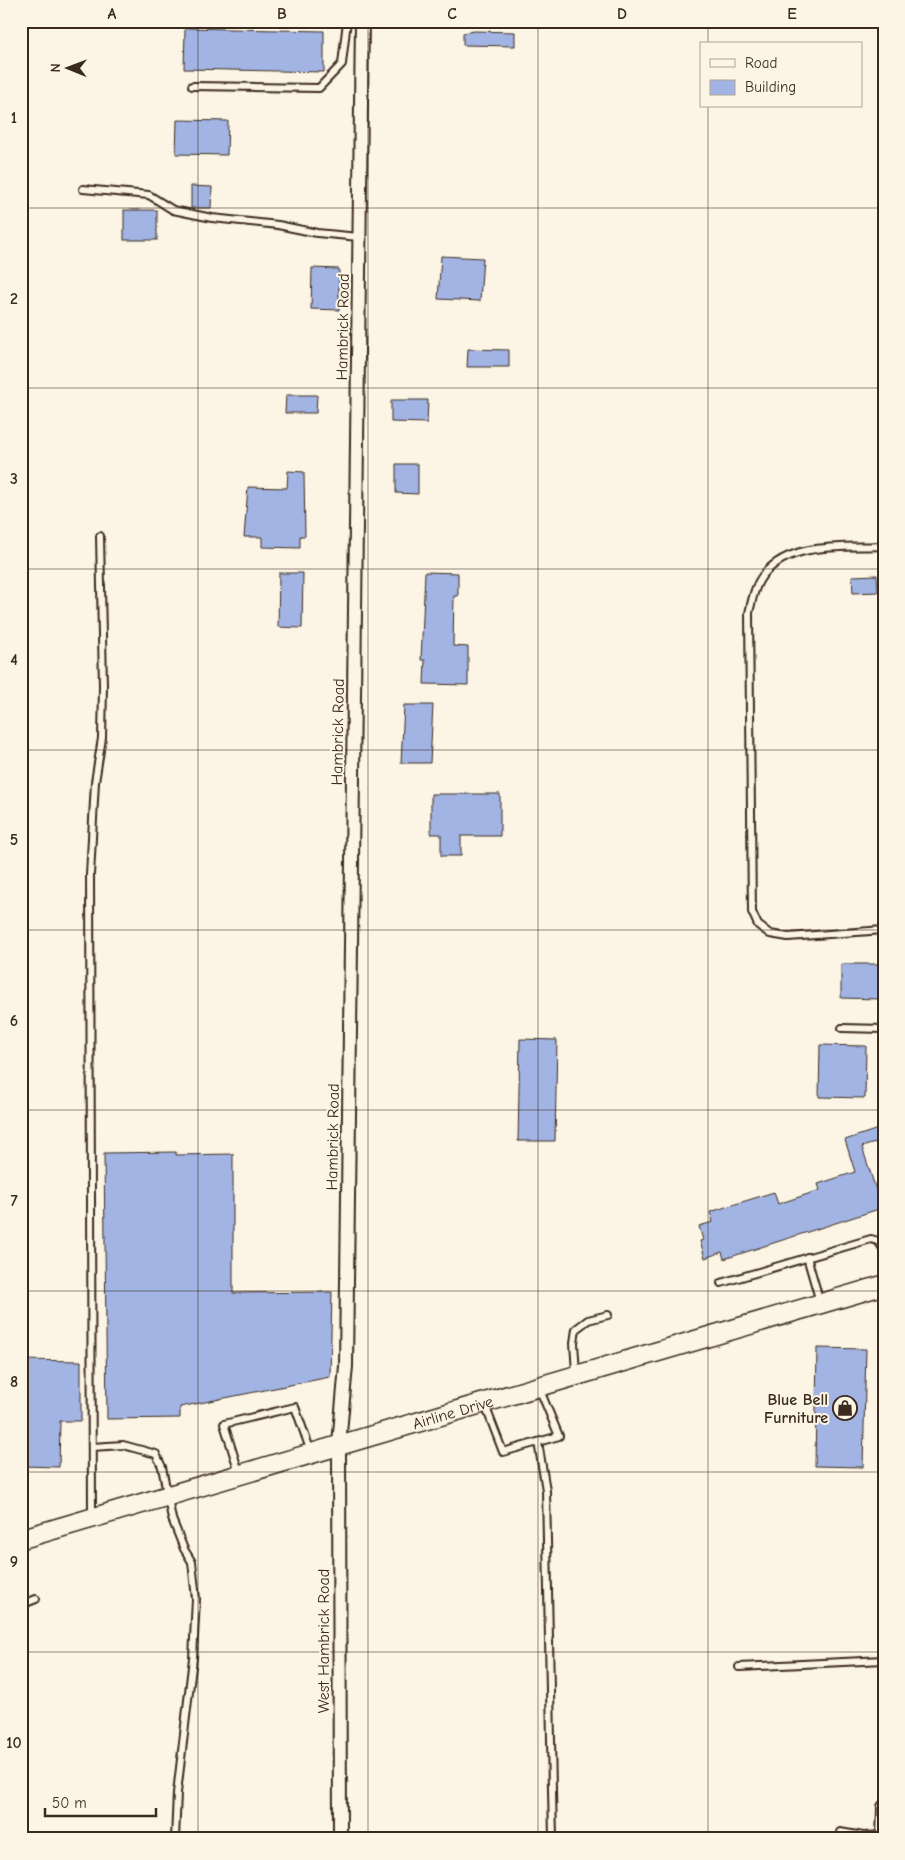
<svg xmlns="http://www.w3.org/2000/svg" width="905" height="1860" viewBox="0 0 905 1860" font-family="'Comic Neue',sans-serif">
<style>
.building{fill:#a2b4e3;stroke:#3b2a1e}
.lines{fill:none;stroke-linecap:round;stroke-linejoin:round}
.lane-casing{stroke:#3b2a1e;stroke-width:10}
.street-casing{stroke:#3b2a1e;stroke-width:16}
.secondary-casing{stroke:#3b2a1e;stroke-width:22}
.lane{stroke:#fcf5e5;stroke-width:6}
.street{stroke:#fcf5e5;stroke-width:12}
.secondary{stroke:#fcf5e5;stroke-width:19}
.grid{fill:none;stroke:#3b2a1e;stroke-width:1;stroke-opacity:0.55}
.labels{text-anchor:middle;stroke-width:4;stroke-linejoin:round;paint-order:stroke}
.street-label{font-size:16px;fill:#3b2a1e;stroke:#fcf5e5}
.poi-label{font-size:16px;font-weight:bold;fill:#3b2a1e;stroke:#fcf5e5;text-anchor:end}
.neatline{fill:none;stroke:#3b2a1e;stroke-width:2}
.grid-label{font-size:16px;text-anchor:middle;font-weight:bold;fill:#3b2a1e}
</style>
<rect width="100%" height="100%" fill="#fcf5e5"/>
<filter id="ink" filterUnits="userSpaceOnUse"><feTurbulence type="fractalNoise" baseFrequency=".02" numOctaves="2"/><feDisplacementMap in="SourceGraphic" scale="10" xChannelSelector="R" yChannelSelector="G"/><feConvolveMatrix kernelMatrix="1 2 1 2 8 2 1 2 1" color-interpolation-filters="sRGB"/></filter>
<g filter="url(#ink)">
<g class="building">
<path d="M185,28L324,31V72L184,69Z"/>
<path d="M474,31L515,32V46L463,45V33Z"/>
<path d="M177,120L228,121L227,155L176,154Z"/>
<path d="M191,186L212,187L211,208H191Z"/>
<rect x="124" y="210" width="33" height="30"/>
<path d="M441,256L483,258L480,301L438,299Z"/>
<path d="M312,268L339,269V310L311,309Z"/>
<path d="M468,349L509,350V367H467Z"/>
<path d="M286,395H317L316,413H285Z"/>
<path d="M391,400H428L427,423L391,422Z"/>
<path d="M396,464H418V494L396,493Z"/>
<path d="M288,471L304,472L305,536H300V548L262,547V537H244L248,487L287,488Z"/>
<path d="M425,572L458,573V596H454L453,646L468,647V685L424,684L425,660H421Z"/>
<path d="M279,573H303L302,628L278,627Z"/>
<path d="M877,575L878,592L853,593L852,576Z"/>
<path d="M404,705H433L430,763H401Z"/>
<path d="M431,794H500V836H461V856H441V834H431Z"/>
<path d="M841,964H880V999L841,998Z"/>
<path d="M520,1039L557,1040L555,1141H518Z"/>
<path d="M820,1045L866,1046L865,1098L819,1097Z"/>
<path d="M884,1127V1140L862,1147L882,1208L724,1259L722,1252L705,1258L700,1241L703,1240L699,1226L713,1222L710,1212L774,1192L778,1204L820,1190L818,1184L855,1172L845,1140Z"/>
<path d="M176,1152V1155L233,1154V1293L332,1292L330,1377L180,1407V1418L107,1419L104,1153Z"/>
<path d="M817,1348L866,1349L863,1467L815,1466Z"/>
<path d="M21,1360L81,1361V1421H60L59,1467L21,1466Z"/>
</g>
<g class="lines">
<defs>
<g id="lane">
<path d="M192,86L319,88L342,64L347,21"/>
<path d="M83,189L149,195L173,210L212,218L278,225L317,233L359,237"/>
<path d="M884,546C845,548 792,541 764,574C755,584 752,600 749,613L752,912L758,925L770,934L788,937L884,930"/>
<path d="M842,1028L884,1029"/>
<path d="M807,1257L820,1302"/>
<path d="M721,1283L871,1239L878,1241L884,1250"/>
<path d="M576,1372L574,1343L576,1329L588,1320L608,1315"/>
<path d="M485,1405L503,1452L559,1436L539,1388"/>
<path d="M538,1442L546,1490L553,1839"/>
<path d="M92,1447L123,1445L156,1454L162,1467L172,1519L184,1549L192,1562L196,1599L193,1658L177,1793L175,1839"/>
<path d="M239,1472L224,1424L295,1407L311,1452"/>
<path d="M92,1516L90,875L95,782L102,738L103,686L100,536"/>
<path d="M21,1605L36,1599"/>
<path d="M739,1667L884,1660"/>
<path d="M840,1832L863,1836L884,1835"/>
</g>
<g id="street">
<path d="M340,1839L339,1444L346,1366L362,21"/>
<path d="M883,1839L884,1807"/>
</g>
<g id="secondary">
<path id="s1" d="M21,1539L884,1285"/>
</g>
</defs>
<use href="#lane" class="lane-casing"/>
<use href="#street" class="street-casing"/>
<use href="#secondary" class="secondary-casing"/>
<use href="#lane" class="lane"/>
<use href="#street" class="street"/>
<use href="#secondary" class="secondary"/>
</g>
</g>
<path class="grid" d="M198,21V1839M368,21V1839M538,21V1839M708,21V44M708,106V1839M21,208H884M21,388H884M21,569H884M21,750H884M21,930H884M21,1110H884M21,1291H884M21,1472H884M21,1652H884"/>
<defs>
<symbol id="shop-ring" viewBox="-11 -11 22 22"><circle r="9.5" fill="#fcf5e5" stroke="#3b2a1e" stroke-width="1.5"/><path d="M-5-2.5h2.3a2.7 3.5 0 0 1 5.4 0H5L5.5 6h-11ZM-1.5-2.5h3a1.5 2.3 0 0 0-3 0Z" fill="#3b2a1e"/></symbol>
</defs>
<g fill-rule="evenodd">
<use href="#shop-ring" x="831" y="1394" width="28" height="28"/>
</g>
<g class="labels">
<g class="street-label">
<text transform="translate(342 327) rotate(-89)" y="6">Hambrick Road</text>
<text transform="translate(337 732) rotate(-89)" y="6">Hambrick Road</text>
<text transform="translate(332 1137) rotate(-89)" y="6">Hambrick Road</text>
<text dy="6" stroke="none"><textPath href="#s1" startOffset="450">Airline Drive</textPath></text>
<text transform="translate(323 1641) rotate(-90)" y="6">West Hambrick Road</text>
</g>
<g class="poi-label">
<text x="828" y="1405">Blue Bell<tspan x="828" dy="18">Furniture</tspan></text>
</g>
</g>
<rect width="905" height="1860" fill="none" stroke="#fcf5e5" stroke-width="55"/>
<rect x="700" y="42" width="162" height="65" fill="#fcf5e5" stroke="#afa495"/>
<rect x="710" y="59" width="25" height="8" fill="#fcf5e5" stroke="#afa495"/>
<text x="745" y="68" font-size="15" fill="#3b2a1e">Road</text>
<rect x="710" y="80" width="25" height="15" fill="#a2b4e3" stroke="#afa495"/>
<text x="745" y="92" font-size="15" fill="#3b2a1e">Building</text>
<g transform="translate(68 68) rotate(271)" stroke="#fcf5e5" stroke-width="4" paint-order="stroke">
<path d="M0-4L9 19L0 12L-9 19Z" fill="#3b2a1e"/>
<text y="-8" font-size="14" font-weight="bold" text-anchor="middle" fill="#3b2a1e">N</text>
</g>
<path d="M45 1808v8h111v-8" fill="none" stroke="#3b2a1e" stroke-width="2.5"/>
<text x="52" y="1808" font-size="15" fill="#3b2a1e" stroke="#fcf5e5" stroke-width="4" paint-order="stroke">50 m</text>
<rect x="28" y="28" width="850" height="1804" class="neatline"/>
<g class="grid-label">
<text x="112" y="19">A</text>
<text x="282" y="19">B</text>
<text x="452" y="19">C</text>
<text x="622" y="19">D</text>
<text x="792" y="19">E</text>
<text x="14" y="123">1</text>
<text x="14" y="304">2</text>
<text x="14" y="484">3</text>
<text x="14" y="665">4</text>
<text x="14" y="845">5</text>
<text x="14" y="1026">6</text>
<text x="14" y="1206">7</text>
<text x="14" y="1387">8</text>
<text x="14" y="1567">9</text>
<text x="14" y="1748">10</text>
</g>
</svg>
